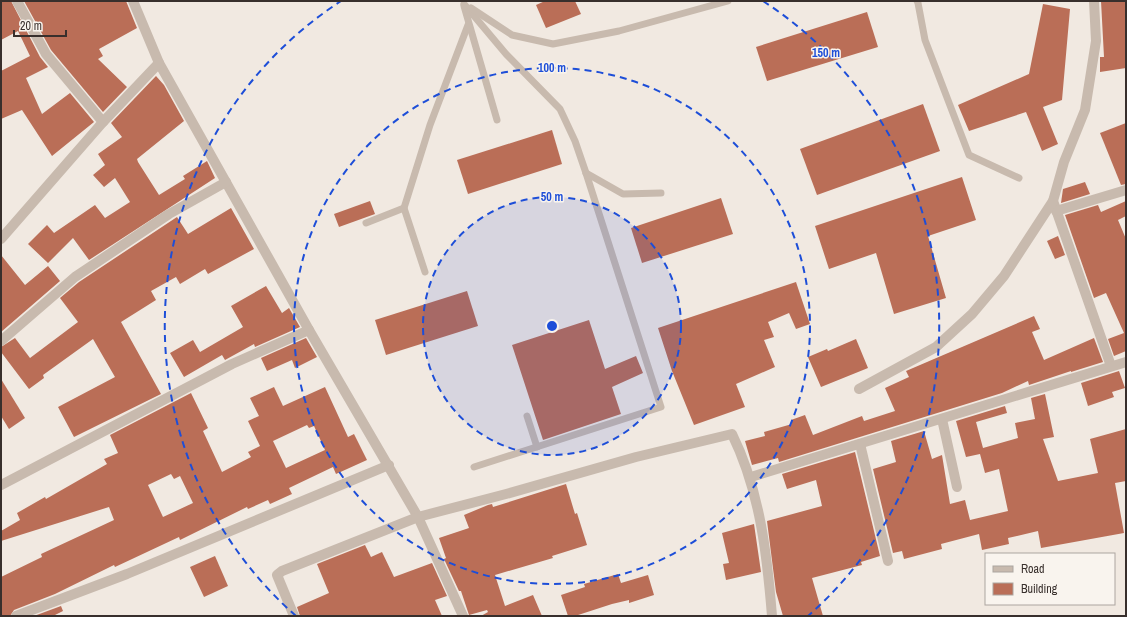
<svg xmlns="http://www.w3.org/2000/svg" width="1127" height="617" viewBox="0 0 1127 617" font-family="'Archivo Narrow',sans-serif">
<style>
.building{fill:#ba6e57;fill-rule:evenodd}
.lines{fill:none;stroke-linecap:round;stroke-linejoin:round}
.service{stroke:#c8baae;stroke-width:7}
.minor{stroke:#c8baae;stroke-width:10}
.ring{fill:none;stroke:#1d4ed8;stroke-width:2;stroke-dasharray:7 5}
.centre{fill:#1d4ed8;stroke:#f9f4ee;stroke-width:2}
.ring-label{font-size:12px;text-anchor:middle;font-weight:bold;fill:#1d4ed8;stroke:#f9f4ee;stroke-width:3;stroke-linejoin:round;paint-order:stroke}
</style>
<rect width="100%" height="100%" fill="#f1e9e1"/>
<g class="building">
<path d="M1,1H11L40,57L48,67L26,78L42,114L70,93L94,122L52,156L22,110L1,119V71L30,56L18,31L1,40Z"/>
<path d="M24,1H126L137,28L99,49L103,56L98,59L127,87L103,112L51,50Z"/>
<path d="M545,1H575L581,14L546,28L536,5Z"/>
<path d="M1101,1H1126V68L1100,72V57H1104Z"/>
<path d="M1043,4L1070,9L1062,100L1043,107L1058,144L1042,151L1026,112L969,131L958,105L1029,74Z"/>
<path d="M867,12L878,47L767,81L756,47Z"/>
<path d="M156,76L164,85L184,121L137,159L138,162L159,195L185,179L183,176L207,161L215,178L89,260L73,238L48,263L28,244L47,225L54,233L95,205L105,218L130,202L115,178L104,187L93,175L105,165L98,154L122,137L111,123Z"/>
<path d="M923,104L940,151L817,195L800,149Z"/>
<path d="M1126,123V184L1121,185L1100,133Z"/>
<path d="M552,130L562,164L468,194L457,160Z"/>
<path d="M962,177L976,220L928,236L946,298L894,314L876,253L829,269L815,226Z"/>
<path d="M1085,182L1090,194L1061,203L1063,189Z"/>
<path d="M721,198L733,234L642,263L631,228Z"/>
<path d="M370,201L375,214L339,227L334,214Z"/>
<path d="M1126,201V216L1118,220L1126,239V351L1114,356L1108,339L1124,333L1106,293L1094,298L1065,215L1098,205L1101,212Z"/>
<path d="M231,208L254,249L208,274L205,269L180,284L176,277L151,291L156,300L121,322L161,394L74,437L58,407L115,377L93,339L43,375L44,378L29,389L1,352V347L15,338L30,358L78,322L60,298L79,282L177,217L188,234Z"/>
<path d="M1058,236L1065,255L1055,259L1047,241Z"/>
<path d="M1,255L25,285L48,266L60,281L1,332Z"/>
<path d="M796,282L810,324L796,329L789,313L768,322L774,337L764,340L775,367L736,384L745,407L694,425L672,371L658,328Z"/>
<path d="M266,286L282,313L289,308L300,327L255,347L254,344L225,360L222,355L184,377L170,353L193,340L200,352L243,327L231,306Z"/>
<path d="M467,291L478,326L386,355L375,320Z"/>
<path d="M1034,316L1040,329L1032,332L1044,360L1094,338L1103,362L1071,372V371L1029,385L1028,381L1002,393L779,462L778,458L752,465L745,441L765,436L764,432L792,424L791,420L805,415L813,435L862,416L864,421L895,411L885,388L909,377L906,371Z"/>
<path d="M589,320L605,369L636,356L643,373L612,387L621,414L543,440L512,345Z"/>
<path d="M306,338L317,357L295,368L292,360L267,371L261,358Z"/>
<path d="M856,339L868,368L821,387L808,357L827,349L828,351Z"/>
<path d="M1119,371L1125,388L1112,392L1114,397L1088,406L1081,383Z"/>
<path d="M1,379L25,418L9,429L1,416Z"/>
<path d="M274,387L283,406L325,387L348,437L354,434L367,460L336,474L333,467L289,488L292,494L270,504L268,500L248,509L247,507L180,540L179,537L115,567L114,565L55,594L14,610L10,616H1V577L42,557L41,554L114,520L109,507L1,541V531L20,520L17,513L45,497L46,499L107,464L104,459L118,453L110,435L191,393L208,428L203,431L222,472L251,457L248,452L260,446L248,421L259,416L250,398ZM307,425L309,428L314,426L325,450L286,468L273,441ZM171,474L174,479L180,476L193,503L163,517L148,485Z"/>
<path d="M1045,394L1054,437L1043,439L1058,481L1098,473L1090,439L1126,429V481L1115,483L1124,533L1041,548L1038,531L1008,538L1009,544L982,550L979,534L941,544L942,549L904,559L902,551L893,553L873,469L896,462L891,441L924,431L932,459L942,455L950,504L965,500L970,520L1008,511L999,469L985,473L980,454L966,457L956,421L1005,406L1007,413L976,422L983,448L1018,438L1015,423L1035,419L1031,398Z"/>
<path d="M855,452L880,556L861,562L862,565L812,578L823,616H783L776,592L767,521L822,506L816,480L787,489L782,474Z"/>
<path d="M566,484L575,514L577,513L587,545L552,556L553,558L495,575L505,606L533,595L542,616H481L488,612L487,610L469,615L461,591H459L444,559L446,558L439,538L469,528L464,515L488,505L492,504L493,507Z"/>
<path d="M754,524L761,572L726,580L723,564L729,563L722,533Z"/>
<path d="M365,545L371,557L382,552L394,577L432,563L447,596L435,600L442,616H300L297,607L329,593L317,564Z"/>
<path d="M215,556L228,586L204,597L190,567Z"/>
<path d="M618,574L621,583L648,575L654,595L629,603V600L612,604L575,616H568L561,595L585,587L584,584Z"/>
<path d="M61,606L63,611L53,616H34Z"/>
</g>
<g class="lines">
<g class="service">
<path d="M917,1L918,3L925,40L969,155L1019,178"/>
<path d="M464,4L506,54L560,109L575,141L586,173L661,407L474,467"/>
<path d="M464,6L497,120"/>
<path d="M471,8L512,35L553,44L619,31L728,1"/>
<path d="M586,173L623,194L661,193"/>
<path d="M366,223L404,208"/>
<path d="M425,272L404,208L430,125L468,25"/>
<path d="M527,416L537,447"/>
</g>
<g class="minor">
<path d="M17,1L46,54L103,122"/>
<path d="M133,1L159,63L309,330L418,517L463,616"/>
<path d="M1053,201L1111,366"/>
<path d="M1056,211L1126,190"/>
<path d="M1,239L103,122L159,63"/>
<path d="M1,341L75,277L169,214L226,182"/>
<path d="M859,389L936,347L972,314L1004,276L1053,201L1064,162L1085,110L1096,41L1094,1"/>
<path d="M942,419L957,487"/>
<path d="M860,444L888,561"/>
<path d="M751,477L1126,362"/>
<path d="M1,485L232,364L309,330"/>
<path d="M16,616L127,574L389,465"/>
<path d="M294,616L277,575L282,571L418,517L506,494L636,457L732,434C760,491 767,554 772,616"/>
</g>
</g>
<circle cx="552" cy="326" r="129" fill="#1d4ed8" fill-opacity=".12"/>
<g class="ring">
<circle cx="552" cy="326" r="129"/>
<circle cx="552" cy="326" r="258"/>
<path d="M296 616A387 387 0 0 1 341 1M763 1A387 387 0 0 1 808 616"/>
</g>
<circle cx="552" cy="326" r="6" class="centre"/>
<g class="ring-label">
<text x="826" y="57">150 m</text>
<text x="552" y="72">100 m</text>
<text x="552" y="201">50 m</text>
</g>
<rect width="1127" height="617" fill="none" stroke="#382f2c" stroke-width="4"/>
<rect x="985" y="553" width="130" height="52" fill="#f9f4ee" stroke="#aca5a0"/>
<rect x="993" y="566" width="20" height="6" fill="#c8baae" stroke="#aca5a0"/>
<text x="1021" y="573" font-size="12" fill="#382f2c">Road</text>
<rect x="993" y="583" width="20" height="12" fill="#ba6e57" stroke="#aca5a0"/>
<text x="1021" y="593" font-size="12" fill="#382f2c">Building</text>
<path d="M14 30v6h52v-6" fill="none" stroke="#382f2c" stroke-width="2"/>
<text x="20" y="30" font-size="12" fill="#382f2c" stroke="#f9f4ee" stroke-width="3" paint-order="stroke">20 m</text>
</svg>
